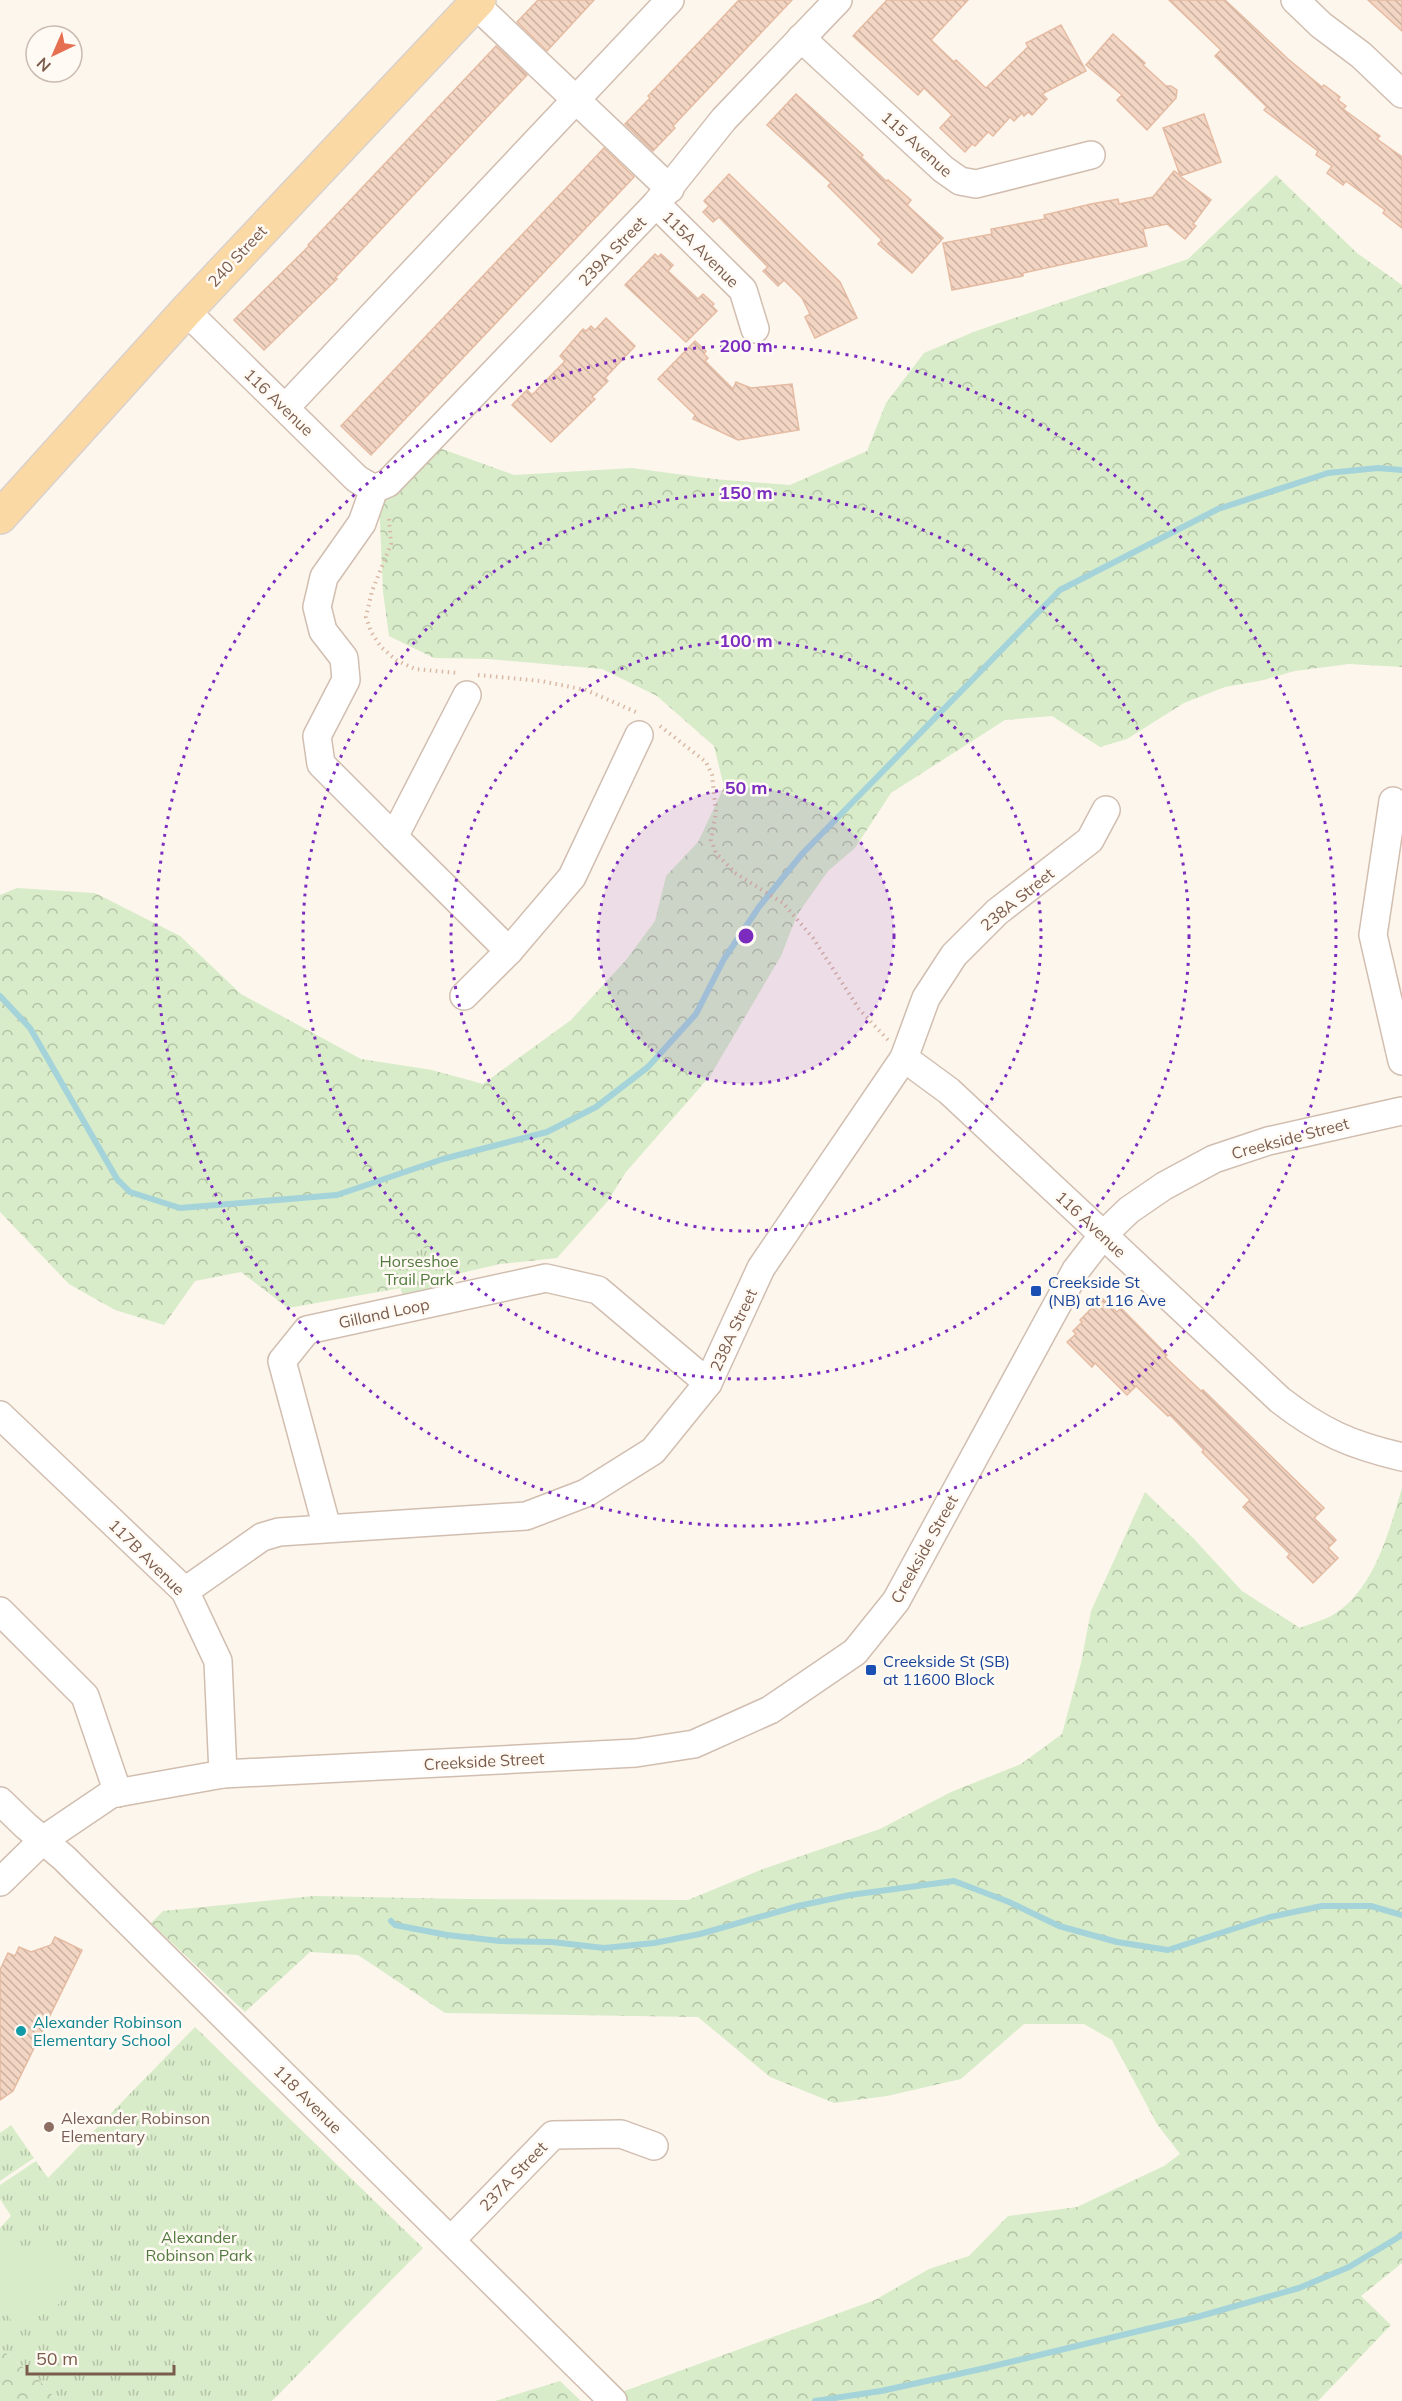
<svg xmlns="http://www.w3.org/2000/svg" width="1402" height="2401" viewBox="0 0 1402 2401" font-family="Mulish,sans-serif">
<style>
.forest{fill:url(#forest-crowns)}
.park{fill:url(#park-tufts)}
.pitch{fill:#d8ecc9}
.lines{fill:none;stroke-linecap:round;stroke-linejoin:round}
.stream{stroke:#a5d3da;stroke-width:6}
.building{fill:url(#building-back-hatch);stroke:#e6bba3;stroke-width:1.5}
.minor-casing{stroke:#d1beb0;stroke-width:30}
.major-casing{stroke:#dad1cd;stroke-width:36}
.path{stroke:#d9b8a5;stroke-width:4;stroke-dasharray:1.5 4.5;stroke-linecap:butt}
.minor{stroke:#fff;stroke-width:27}
.major{stroke:#fbd9a5;stroke-width:33}
.ring{fill:none;stroke:#7b2cbf;stroke-width:3;stroke-dasharray:3 6}
.transit-dot{fill:#1a4fb4;stroke:#fffaf3;stroke-width:2}
.culture-dot{fill:#0f9aa8;stroke:#fffaf3;stroke-width:2}
.education-dot{fill:#8d6e63;stroke:#fffaf3;stroke-width:2}
.labels{text-anchor:middle;stroke-width:5;stroke-linejoin:round;paint-order:stroke}
.street-label{font-size:16px;fill:#7a5c4d;stroke:#fffaf3}
.park-label{font-size:16px;fill:#537a41;stroke:#fffaf3}
.transit-label{font-size:16px;fill:#164399;stroke:#fffaf3;text-anchor:start}
.culture-label{font-size:16px;fill:#0d838f;stroke:#fffaf3;text-anchor:start}
.education-label{font-size:16px;fill:#785e54;stroke:#fffaf3;text-anchor:start}
.centre{fill:#7b2cbf;stroke:#fffaf3;stroke-width:3}
.ring-label{font-size:18px;text-anchor:middle;font-weight:bold;fill:#7b2cbf;stroke:#fffaf3;stroke-width:5;stroke-linejoin:round;paint-order:stroke}
</style>
<defs>
<pattern id="forest-crowns" width="20" height="18" patternUnits="userSpaceOnUse" patternTransform="scale(1.5)"><rect width="20" height="18" fill="#d8ecc9"/><path d="M2 6a3 3 0 1 1 6 0M12 15a3 3 0 1 1 6 0" fill="none" stroke="#b4c2a5"/></pattern>
<pattern id="park-tufts" width="24" height="20" patternUnits="userSpaceOnUse" patternTransform="scale(1.5)"><rect width="24" height="20" fill="#d8ecc9"/><path d="M3 7l-1-3M5 7V3M7 7l1-3M15 17l-1-3M17 17v-4M19 17l1-3" fill="none" stroke="#b4c2a5"/></pattern>
<pattern id="building-back-hatch" width="6" height="6" patternUnits="userSpaceOnUse" patternTransform="scale(1.5)"><rect width="6" height="6" fill="#f3d5c3"/><path d="M-1 5l2 2M0 0l6 6M5-1l2 2" fill="none" stroke="#cab0a1"/></pattern>
</defs>
<rect width="100%" height="100%" fill="#fdf6ec"/>
<g class="forest">
<path d="M1276,175L1357,253L1402,285V667L1349,664L1295,671L1259,681L1225,687L1184,703L1127,739L1100,747L1052,716L1005,720L891,793L855,848L828,871L797,915L781,956L710,1076L626,1172L607,1202L557,1258L500,1264L444,1277L438,1245L394,1256L401,1288L288,1308L241,1272L195,1281L164,1325L115,1310L69,1284L0,1212V895L17,888L95,893L180,936L241,994L361,1059L432,1070L483,1084L571,1020L626,960L655,921L666,876L698,842L724,787L714,746L657,696L602,669L488,659L434,658L389,636L383,592L379,500L431,445L514,475L632,468L714,479L790,485L867,451L886,403L924,353L976,331L1188,259Z"/>
<path d="M1402,1488V2263L1361,2296L1391,2325L1318,2401H627L619,2393L875,2300L929,2269L969,2256L1008,2216L1077,2207L1164,2166L1180,2154L1157,2124L1112,2040L1084,2024H1024L961,2079L887,2096L834,2103L770,2077L698,2017L445,2013L358,1955L310,1952L245,2012L151,1923L163,1911L314,1896L467,1899L688,1900L763,1869L880,1829L951,1792L1021,1764L1062,1734L1081,1663L1091,1611L1145,1492L1194,1539L1242,1591L1300,1628C1309,1624 1321,1621 1331,1616C1374,1592 1389,1531 1402,1488Z"/>
<path d="M0,2348L40,2381L58,2401H0Z"/>
<path d="M560,2381L581,2401H495Z"/>
</g>
<g class="park">
<path d="M438,1245L446,1285L402,1294L394,1256Z"/>
<path d="M195,2027L423,2248L272,2401H58L40,2381L0,2348V2228L11,2216L0,2199V2185L36,2161L48,2178Z"/>
<path d="M11,2125L34,2158L0,2181V2133Z"/>
</g>
<path class="pitch" d="M22,2247C43,2247 75,2258 67,2286C65,2291 64,2299 60,2303C47,2315 27,2314 12,2321L0,2307V2258L9,2249Z"/>
<g class="lines">
<g class="stream">
<path d="M0,996L30,1028L117,1179L130,1192L180,1208L337,1195L443,1159L547,1132L596,1107L648,1067L696,1014L724,959L759,907L802,854L1060,590L1218,509L1328,473L1378,468L1402,470"/>
<path d="M391,1921L395,1925L447,1935L500,1941L552,1942L604,1948L654,1943L700,1934L798,1906L850,1895L954,1881L1009,1902L1059,1926L1117,1942L1168,1950L1270,1917L1322,1906H1371L1402,1915"/>
<path d="M815,2401L881,2391L981,2369L1197,2317L1299,2288L1349,2267L1402,2235"/>
</g>
</g>
<g class="building">
<path d="M538,0H594L547,51L517,22Z"/>
<path d="M739,0H792L673,126L675,128L653,151L625,124L650,98L648,96Z"/>
<path d="M887,0H968L931,40L954,62L956,60L986,88L1028,47L1026,43L1061,25L1086,71L1042,94L1047,99L1032,115L1028,112L1024,116L1022,113L1014,121L1010,117L993,136L988,132L975,146L972,144L965,152L940,128L952,115L924,88L918,95L853,36Z"/>
<path d="M1169,0H1225L1288,59L1322,87L1324,85L1340,97L1338,100L1346,106L1343,109L1380,136L1377,139L1402,157V228L1383,213L1385,210L1346,181L1343,185L1327,173L1332,166L1316,155L1318,151L1264,110L1267,107L1215,56L1221,50Z"/>
<path d="M1368,0H1402V31Z"/>
<path d="M1113,34L1145,63L1143,65L1166,86H1171L1177,90L1176,98L1147,130L1117,100L1122,95L1086,65Z"/>
<path d="M496,46L527,75L335,278L337,279L264,350L234,320L309,246L308,245Z"/>
<path d="M796,94L863,155L861,157L886,181L888,180L911,200L907,205L943,238L912,273L878,244L882,240L828,186L831,183L767,125Z"/>
<path d="M1204,114L1221,162L1180,176L1211,200L1193,224L1196,226L1185,239L1167,224L1143,229L1147,246L1023,273V276L952,290L943,243L992,234L991,229L1045,219L1044,215L1091,204L1118,199L1119,204L1153,197L1174,171L1180,175L1163,128Z"/>
<path d="M604,148L634,177L371,455L341,426Z"/>
<path d="M729,174L840,282L857,318L815,338L805,317L810,314L802,298L784,280L778,286L763,271L768,267L719,217L713,222L703,212L709,206L704,201Z"/>
<path d="M655,254L658,257L661,254L673,265L668,271L698,299L703,294L714,304L712,306L717,311L686,342L625,285Z"/>
<path d="M606,318L635,346L605,378L608,381L592,397L595,399L551,442L512,405L527,390L532,395L565,361L560,356L583,329L586,331L591,326L595,330Z"/>
<path d="M695,341L706,351L704,354L708,358L705,361L733,389L736,382L751,388L792,384L799,430L738,440L693,419L695,415L658,379Z"/>
<path d="M1102,1298L1117,1312L1121,1308L1167,1355L1165,1357L1201,1391L1203,1390L1324,1508L1314,1518L1336,1540L1328,1548L1338,1558L1313,1583L1287,1557L1290,1554L1243,1507L1250,1500L1202,1452L1204,1450L1170,1415L1168,1416L1136,1386L1127,1395L1095,1363L1092,1367L1067,1342L1076,1334L1073,1331L1082,1322L1080,1320Z"/>
<path d="M55,1937L82,1950L13,2091L0,2100V1970L8,1953L15,1956L19,1947L31,1952L51,1945Z"/>
</g>
<g class="lines">
<defs>
<g id="minor">
<path d="M1295,0L1321,25L1361,55L1402,94"/>
<path d="M475,4L670,189"/>
<path d="M801,38L943,169L960,181L976,184L1091,155"/>
<path d="M656,204L743,290L755,329"/>
<path d="M186,311L357,479L374,489"/>
<path d="M285,408L670,0"/>
<path d="M374,489L388,483L656,204L724,119L838,0"/>
<path d="M374,489L362,523L324,577L317,607L323,631L344,658L346,680L317,736L321,764L394,837"/>
<path d="M467,695L394,837L509,951"/>
<path d="M1393,801L1373,935L1402,1061"/>
<path d="M464,996L509,951L572,877L639,735"/>
<path d="M904,1058L949,1091L1280,1400C1321,1432 1351,1445 1402,1457"/>
<path d="M0,1415L185,1591L218,1661L223,1774"/>
<path d="M327,1528L282,1361L307,1330L546,1278L598,1290L708,1383"/>
<path d="M185,1591L262,1537L279,1532L526,1516L586,1493L653,1451L708,1383L761,1268L904,1058L926,998L954,955L997,912L1090,840L1106,810"/>
<path d="M0,1611L85,1696L118,1793"/>
<path d="M0,1801L26,1826L64,1858L613,2401"/>
<path d="M0,1882L43,1840L111,1794L223,1774L636,1753L694,1744L770,1710L855,1652L896,1601L1076,1270L1103,1235L1129,1210L1164,1186L1214,1159L1268,1141L1402,1111"/>
<path d="M451,2240L553,2135L621,2134L654,2146"/>
</g>
<path id="major" d="M0,517L186,311L479,0"/>
</defs>
<use href="#minor" class="minor-casing"/>
<use href="#major" class="major-casing"/>
<g class="path">
<path d="M389,519L391,544L372,591L366,617L371,632L381,647L396,660L415,669L458,673"/>
<path d="M478,675L541,681L586,690L638,713"/>
<path d="M660,726L706,762L712,775L716,812L711,840L716,853L735,873L783,903L813,938L859,1009L888,1040"/>
</g>
<use href="#minor" class="minor"/>
<use href="#major" class="major"/>
</g>
<circle cx="746" cy="936" r="148" fill="#7b2cbf" fill-opacity=".12"/>
<g class="ring">
<circle cx="746" cy="936" r="148"/>
<circle cx="746" cy="936" r="295"/>
<circle cx="746" cy="936" r="443"/>
<circle cx="746" cy="936" r="590"/>
</g>
<g class="transit-dot">
<rect x="1030" y="1285" width="12" height="12" rx="3"/>
<rect x="865" y="1664" width="12" height="12" rx="3"/>
</g>
<circle class="culture-dot" cx="21" cy="2031" r="6"/>
<circle class="education-dot" cx="49" cy="2127" r="6"/>
<g class="labels">
<g class="street-label">
<text transform="translate(917 144) rotate(42)" y="6">115 Avenue</text>
<text transform="translate(701 249) rotate(45)" y="6">115A Avenue</text>
<text transform="translate(612 251) rotate(-46)" y="6">239A Street</text>
<text transform="translate(237 256) rotate(-47)" y="6">240 Street</text>
<text transform="translate(279 402) rotate(44)" y="6">116 Avenue</text>
<text transform="translate(1017 899) rotate(-39)" y="6">238A Street</text>
<text transform="translate(1290 1138) rotate(-15)" y="6">Creekside Street</text>
<text transform="translate(1091 1224) rotate(43)" y="6">116 Avenue</text>
<text transform="translate(384 1313) rotate(-12)" y="6">Gilland Loop</text>
<text transform="translate(733 1330) rotate(-65)" y="6">238A Street</text>
<text transform="translate(924 1549) rotate(-61)" y="6">Creekside Street</text>
<text transform="translate(147 1557) rotate(45)" y="6">117B Avenue</text>
<text transform="translate(484 1761) rotate(-3)" y="6">Creekside Street</text>
<text transform="translate(308 2099) rotate(45)" y="6">118 Avenue</text>
<text transform="translate(513 2176) rotate(-46)" y="6">237A Street</text>
</g>
<g class="park-label">
<text x="419" y="1267">Horseshoe<tspan x="419" dy="18">Trail Park</tspan></text>
<text x="199" y="2243">Alexander<tspan x="199" dy="18">Robinson Park</tspan></text>
</g>
<g class="transit-label">
<text x="1048" y="1288">Creekside St<tspan x="1048" dy="18">(NB) at 116 Ave</tspan></text>
<text x="883" y="1667">Creekside St (SB)<tspan x="883" dy="18">at 11600 Block</tspan></text>
</g>
<g class="culture-label">
<text x="33" y="2028">Alexander Robinson<tspan x="33" dy="18">Elementary School</tspan></text>
</g>
<g class="education-label">
<text x="61" y="2124">Alexander Robinson<tspan x="61" dy="18">Elementary</tspan></text>
</g>
</g>
<circle cx="746" cy="936" r="9" class="centre"/>
<g class="ring-label">
<text x="746" y="352">200 m</text>
<text x="746" y="499">150 m</text>
<text x="746" y="647">100 m</text>
<text x="746" y="794">50 m</text>
</g>
<g transform="translate(54 54) rotate(224)"><circle r="28" fill="#fffaf3" stroke="#cabbb1" stroke-width="1.5"/>
<path d="M0-4.5L10 22L0 15L-10 22Z" fill="#e76f51"/>
<text y="-9" font-size="16" font-weight="bold" text-anchor="middle" fill="#7a5c4d">N</text>
</g>
<path d="M27 2365v9h147v-9" fill="none" stroke="#7a5c4d" stroke-width="3"/>
<text x="36" y="2365" font-size="18" fill="#7a5c4d" stroke="#fffaf3" stroke-width="4.5" paint-order="stroke">50 m</text>
</svg>
